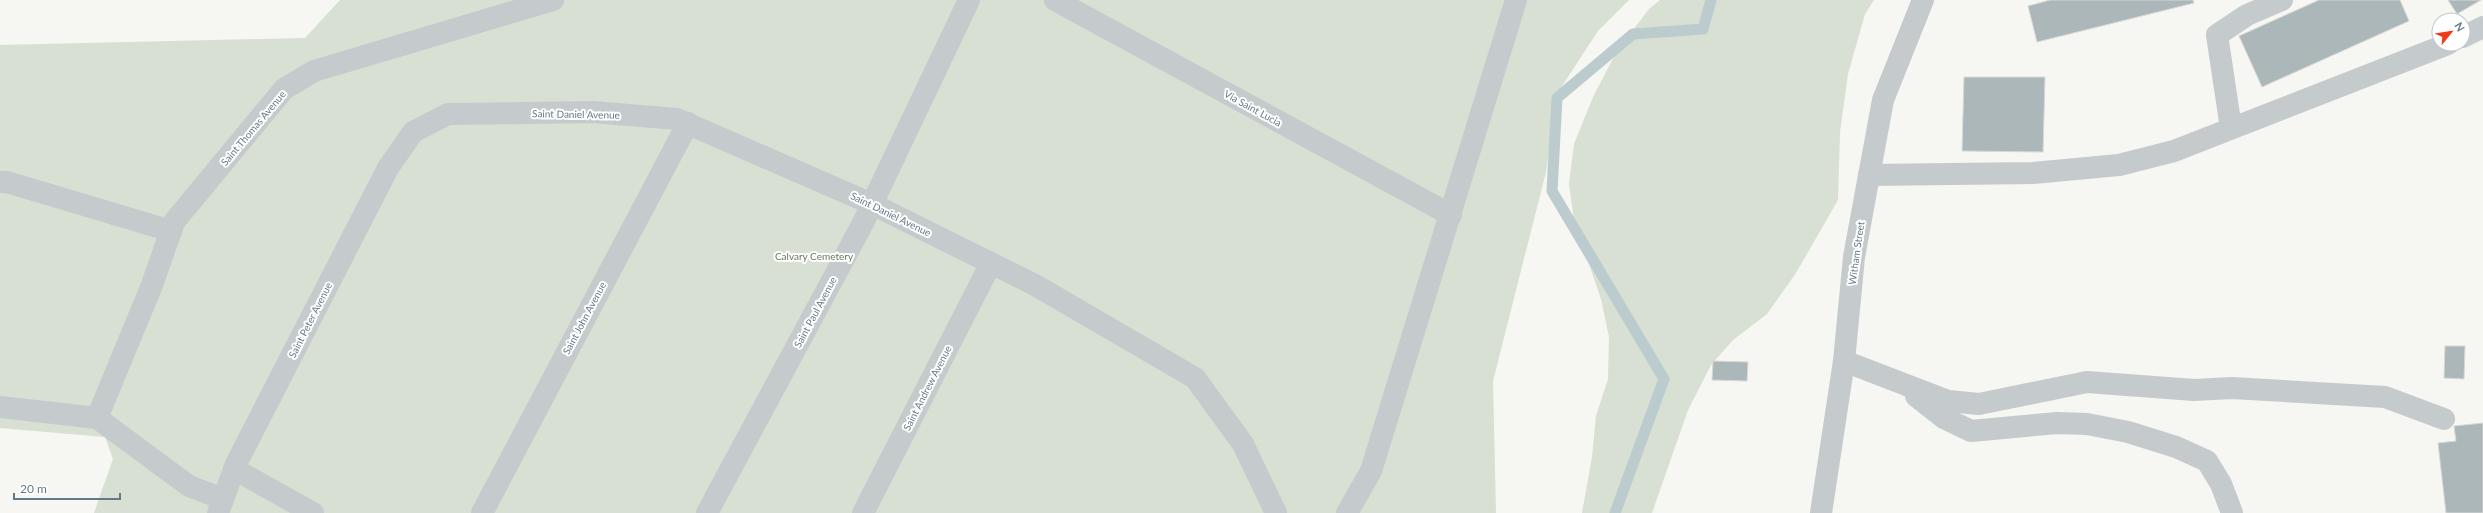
<svg xmlns="http://www.w3.org/2000/svg" width="2483" height="513" viewBox="0 0 2483 513" font-family="Lato,sans-serif">
<style>
.green{fill:#d8dfd3}
.lines{fill:none;stroke-linecap:round;stroke-linejoin:round}
.stream{stroke:#bccbce;stroke-width:11}
.building{fill:#acb7ba;stroke:#d8d8d5}
.minor{stroke:#c5cacc;stroke-width:22}
.labels{text-anchor:middle;stroke-width:4;stroke-linejoin:round;paint-order:stroke}
.street-label{font-size:10px;fill:#637a86;stroke:#fff}
.park-label{font-size:10px;fill:#66785e;stroke:#fff}
</style>
<rect width="100%" height="100%" fill="#f6f6f2"/>
<g class="green">
<path d="M340,0H1629L1598,31L1558,92L1546,172L1493,381L1496,513H94L113,459L105,437L0,428V45L305,38Z"/>
<path d="M1660,0H1874L1865,14L1848,74L1840,132L1838,200L1796,273L1767,314L1733,340L1711,365L1688,410L1652,513H1582L1592,457L1596,416L1608,379L1609,337L1601,299L1574,220L1569,184L1574,144L1593,97L1617,51L1649,9Z"/>
</g>
<g class="lines">
<path class="stream" d="M1615,513L1664,379L1552,191L1557,98L1633,34L1703,29L1711,0"/>
</g>
<g class="building">
<path d="M2050,0H2193L2194,3L2037,42L2028,6Z"/>
<path d="M2319,0H2400L2409,21L2262,87L2239,36Z"/>
<path d="M2448,0H2481L2457,14Z"/>
<path d="M1964,77H2045L2043,152L1962,151Z"/>
<path d="M2445,346H2465L2464,379L2444,378Z"/>
<path d="M1713,361L1748,362L1747,381L1712,380Z"/>
<path d="M2483,423V513H2446L2438,443L2456,441L2454,426Z"/>
</g>
<g class="lines">
<g class="minor">
<path d="M1055,0L1451,215"/>
<path d="M2463,37L2483,27"/>
<path d="M2231,128L2217,35L2247,15L2282,0"/>
<path d="M1869,175L2033,173L2119,165L2174,151L2448,44"/>
<path d="M0,182H7L171,231"/>
<path d="M1844,361L1948,401L1979,404L2087,382L2194,390L2232,388L2385,397L2444,419"/>
<path d="M1916,396L1944,418L1971,431L2057,423L2087,424L2128,432L2176,447L2207,461L2221,484L2232,513"/>
<path d="M0,407L97,418L189,486L223,499"/>
<path d="M97,418L152,285L174,222L284,89L314,71L553,0"/>
<path d="M234,469L313,513"/>
<path d="M218,513L236,464L388,168L413,132L448,114L593,112L677,119L872,204L1035,285L1195,378L1243,444L1276,513"/>
<path d="M482,513L688,123"/>
<path d="M707,513L863,223L969,0"/>
<path d="M863,513L991,263"/>
<path d="M1347,513L1371,471L1516,0"/>
<path d="M1821,513L1844,361L1854,257L1883,100L1923,0"/>
</g>
</g>
<g class="labels">
<g class="street-label">
<text transform="translate(1253 108) rotate(29)" y="4">Via Saint Lucia</text>
<text transform="translate(576 114) rotate(1)" y="4">Saint Daniel Avenue</text>
<text transform="translate(253 128) rotate(-50)" y="4">Saint Thomas Avenue</text>
<text transform="translate(891 214) rotate(26)" y="4">Saint Daniel Avenue</text>
<text transform="translate(1856 253) rotate(-82)" y="4">Witham Street</text>
<text transform="translate(815 312) rotate(-62)" y="4">Saint Paul Avenue</text>
<text transform="translate(584 318) rotate(-62)" y="4">Saint John Avenue</text>
<text transform="translate(310 320) rotate(-63)" y="4">Saint Peter Avenue</text>
<text transform="translate(927 388) rotate(-63)" y="4">Saint Andrew Avenue</text>
</g>
<g class="park-label">
<text x="814" y="260">Calvary Cemetery</text>
</g>
</g>
<g transform="translate(2451 32) rotate(60)"><circle r="19" fill="#ffffff" stroke="#c1cacf"/>
<path d="M0-3L7 15L0 10L-7 15Z" fill="#f13818"/>
<text y="-6" font-size="11" font-weight="bold" text-anchor="middle" fill="#637a86">N</text>
</g>
<path d="M14 493v6h106v-6" fill="none" stroke="#637a86" stroke-width="2"/>
<text x="20" y="493" font-size="12" fill="#637a86" stroke="#ffffff" stroke-width="3" paint-order="stroke">20 m</text>
</svg>
